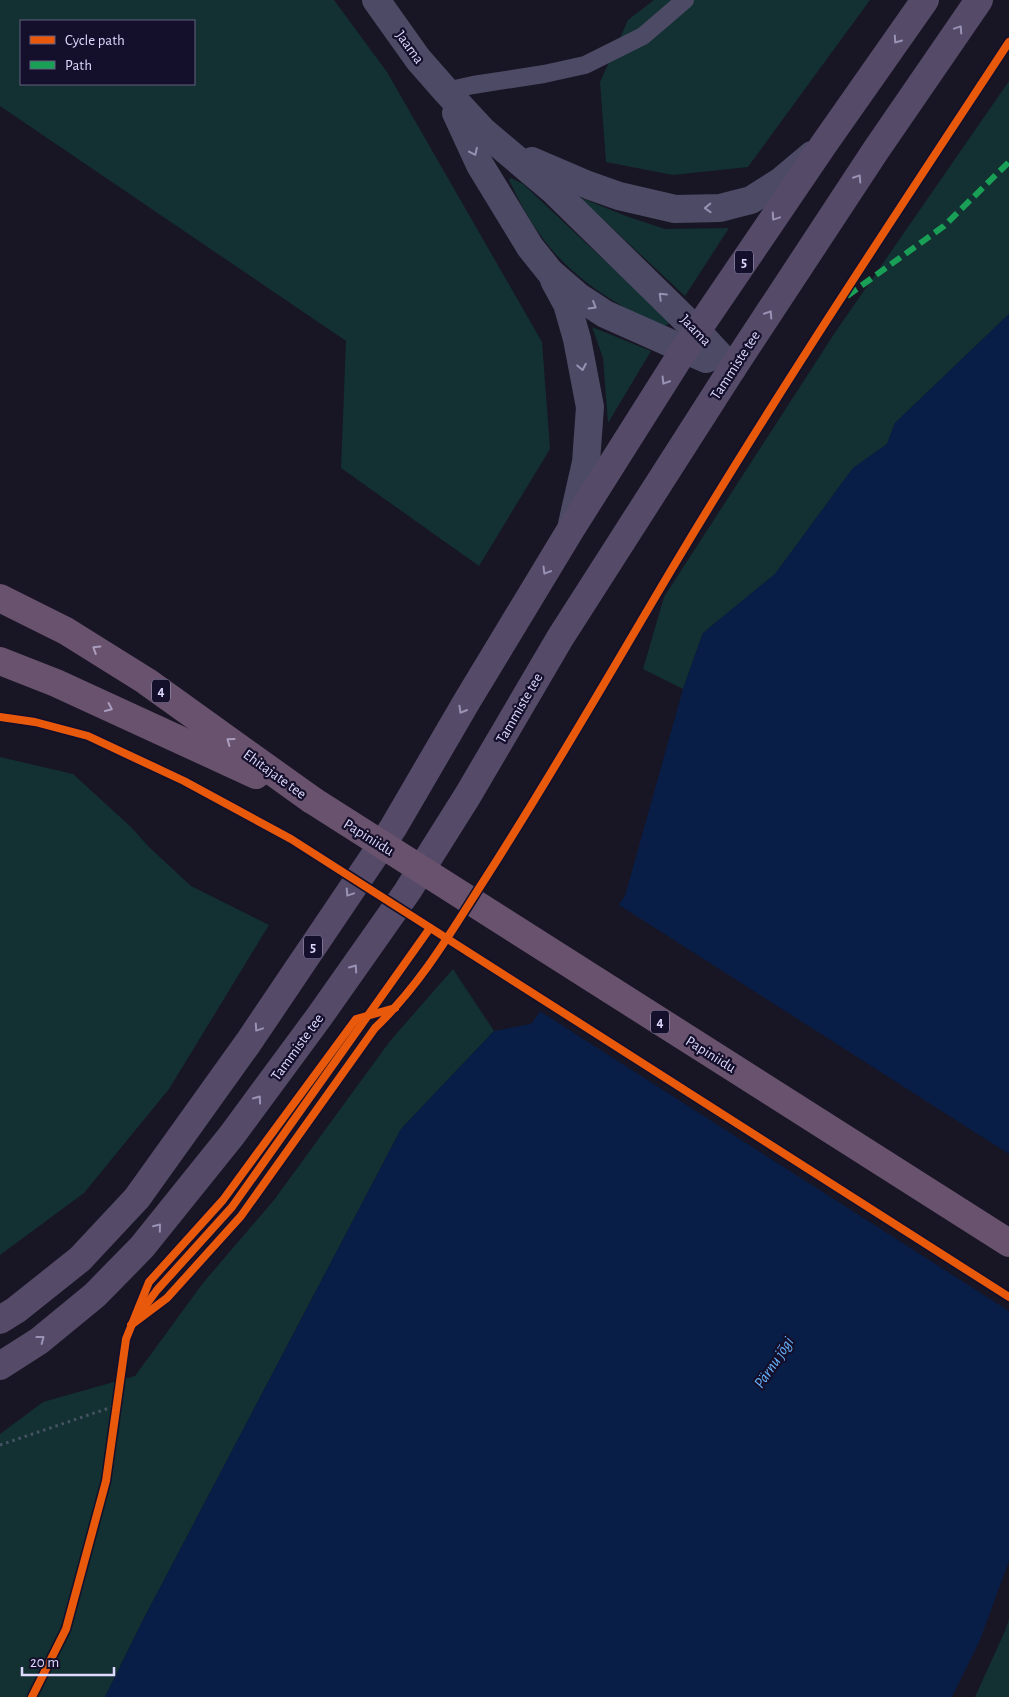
<svg xmlns="http://www.w3.org/2000/svg" width="1009" height="1697" viewBox="0 0 1009 1697" font-family="'Alegreya Sans',sans-serif">
<style>
.green{fill:#133132;fill-rule:evenodd}
.water{fill:#091e47}
.pier{fill:#181524}
.lines{fill:none;stroke-linecap:round;stroke-linejoin:round}
.path{stroke:#465364;stroke-width:3;stroke-dasharray:2.5 4;stroke-linecap:butt}
.lane{stroke:#4c4a65;stroke-width:18}
.street{stroke:#4c4a65;stroke-width:28}
.primary{stroke:#554b69;stroke-width:28}
.highway{stroke:#69526d;stroke-width:28}
.highway-bridge{stroke:#69526d;stroke-width:28}
.quiet{stroke:#1a9f57;stroke-width:6;stroke-dasharray:12 6;stroke-linecap:butt}
.cycleway-casing{stroke:#140f2a;stroke-width:11}
.cycleway{stroke:#e8590c;stroke-width:8}
.oneway{stroke:#9a92b4}
.oneway2{stroke:#9592b2}
.oneway3{stroke:#a99cbd}
.labels{text-anchor:middle;stroke-width:4.5;stroke-linejoin:round;paint-order:stroke}
.shield{fill:#140f2a;stroke:#a19cbf;stroke-width:1}
.shield-label{font-size:14px;font-weight:bold;fill:#ded9ff}
.street-label{font-size:15px;fill:#ded9ff;stroke:#140f2a}
.water-label{font-size:16px;font-style:italic;fill:#67b5ff;stroke:#140f2a}
</style>
<rect width="100%" height="100%" fill="#181524"/>
<g class="green">
<path d="M0,0H334L387,72L542,342L550,449L479,566L341,468L346,341L0,106ZM21,21H194V84H21Z"/>
<path d="M654,0H870L748,167L673,175L606,162L600,82L628,20Z"/>
<path d="M1009,81V314L895,423L887,444L853,468L775,574L703,633L683,689L643,669L664,597L834,334Z"/>
<path d="M511,178L523,184L665,317L669,324L662,327C619,307 573,279 544,240C530,222 519,201 509,180Z"/>
<path d="M579,197L626,216L665,229L729,228L685,296Z"/>
<path d="M592,327L651,351L608,423L603,358Z"/>
<path d="M0,757L73,774L131,827L149,847L191,886L269,925L169,1089L84,1193L0,1255Z"/>
<path d="M453,969L494,1031L401,1129L143,1620L105,1697H0V1434L43,1402L135,1376L203,1283L274,1200L390,1041Z"/>
<path d="M1009,1619V1697H975L1005,1631Z"/>
</g>
<path class="water" d="M1009,314V1561L980,1640L952,1697H105L143,1620L401,1129L494,1031L531,1024L625,896L683,689L703,633L775,574L853,468L887,444L895,423Z"/>
<path class="pier" d="M616,903L1009,1154V1311L538,1010Z"/>
<g class="lines">
<path class="path" d="M0,1445L115,1406"/>
<path class="lane" d="M446,91L473,85L544,74L585,65L643,36L685,0"/>
<g class="street">
<path d="M376,0L418,59L446,91L483,131L553,190L697,331L732,369"/>
<path d="M456,113L480,165L530,247L550,272L579,297L605,314L706,359"/>
<path d="M532,161L588,185L619,196L675,209L720,208L751,200L781,181L812,155"/>
<path d="M554,280L567,304L577,339L590,407L586,462L572,524"/>
</g>
<g class="primary">
<path d="M0,1320L16,1310L80,1259L137,1198L248,1043L393,828L467,701L571,529L684,350L824,144L925,0"/>
<path d="M0,1366L39,1341L95,1295L142,1247L232,1135L319,1017L407,892L468,795L560,638L732,369L876,150L979,0"/>
</g>
<g class="highway">
<path d="M0,598L66,631L146,681L312,800"/>
<path d="M0,661L56,683L256,775"/>
</g>
<path class="highway-bridge" d="M312,800L1009,1243"/>
<path class="quiet" d="M847,296L944,226L1009,162"/>
<defs>
<g id="cycleway">
<path d="M0,717L35,722L88,736L184,781L291,839L1009,1297"/>
<path d="M143,1309L157,1290L232,1207L430,928"/>
<path d="M131,1325L167,1298L241,1216L375,1028C420,985 450,934 483,882C545,786 602,687 660,589C770,403 890,223 1009,42"/>
<path d="M32,1697L66,1629L106,1481L126,1339L149,1282L223,1200L356,1019L395,1008"/>
</g>
</defs>
<use href="#cycleway" class="cycleway-casing"/>
<use href="#cycleway" class="cycleway"/>
</g>
<defs><path id="oneway-chevron" d="M-2-3.5L2.5 0L-2 3.5" fill="none" stroke-width="1.6" stroke-linecap="round" stroke-linejoin="round" transform="scale(1.25)"/></defs>
<g class="oneway">
<use href="#oneway-chevron" transform="translate(959 29) rotate(-56)"/>
<use href="#oneway-chevron" transform="translate(897 40) rotate(125)"/>
<use href="#oneway-chevron" transform="translate(858 178) rotate(-57)"/>
<use href="#oneway-chevron" transform="translate(775 217) rotate(124)"/>
<use href="#oneway-chevron" transform="translate(769 314) rotate(-57)"/>
<use href="#oneway-chevron" transform="translate(665 381) rotate(122)"/>
<use href="#oneway-chevron" transform="translate(546 571) rotate(121)"/>
<use href="#oneway-chevron" transform="translate(462 710) rotate(120)"/>
<use href="#oneway-chevron" transform="translate(349 893) rotate(124)"/>
<use href="#oneway-chevron" transform="translate(354 968) rotate(-55)"/>
<use href="#oneway-chevron" transform="translate(258 1028) rotate(124)"/>
<use href="#oneway-chevron" transform="translate(258 1099) rotate(-54)"/>
<use href="#oneway-chevron" transform="translate(158 1227) rotate(-51)"/>
<use href="#oneway-chevron" transform="translate(41 1339) rotate(-37)"/>
</g>
<g class="oneway2">
<use href="#oneway-chevron" transform="translate(474 152) rotate(65)"/>
<use href="#oneway-chevron" transform="translate(708 208) rotate(178)"/>
<use href="#oneway-chevron" transform="translate(662 296) rotate(-136)"/>
<use href="#oneway-chevron" transform="translate(593 306) rotate(31)"/>
<use href="#oneway-chevron" transform="translate(582 367) rotate(79)"/>
</g>
<g class="oneway3">
<use href="#oneway-chevron" transform="translate(96 649) rotate(-148)"/>
<use href="#oneway-chevron" transform="translate(109 708) rotate(25)"/>
<use href="#oneway-chevron" transform="translate(230 741) rotate(-144)"/>
</g>
<g class="labels">
<g class="shield">
<rect x="735" y="250.5" width="18" height="23" rx="4"/>
<rect x="152" y="679.5" width="18" height="23" rx="4"/>
<rect x="304" y="935.5" width="18" height="23" rx="4"/>
<rect x="651" y="1010.5" width="18" height="23" rx="4"/>
</g>
<g class="shield-label">
<text x="744" y="267">5</text>
<text x="161" y="696">4</text>
<text x="313" y="952">5</text>
<text x="660" y="1027">4</text>
</g>
<g class="street-label">
<text transform="translate(410 47) rotate(54)" y="5">Jaama</text>
<text transform="translate(696 330) rotate(46)" y="5">Jaama</text>
<text transform="translate(735 365) rotate(-57)" y="5">Tammiste tee</text>
<text transform="translate(519 708) rotate(-60)" y="5">Tammiste tee</text>
<text transform="translate(275 774) rotate(36)" y="5">Ehitajate tee</text>
<text transform="translate(369 837) rotate(32)" y="5">Papiniidu</text>
<text transform="translate(297 1047) rotate(-54)" y="5">Tammiste tee</text>
<text transform="translate(711 1054) rotate(32)" y="5">Papiniidu</text>
</g>
<g class="water-label">
<text transform="translate(773 1362) rotate(-56)" y="6">Pärnu jõgi</text>
</g>
</g>
<rect x="20" y="20" width="175" height="65" fill="#140f2a" stroke="#65607f"/>
<rect x="30" y="36" width="25" height="8" fill="#e8590c" stroke="#65607f"/>
<text x="65" y="45" font-size="15" fill="#ded9ff">Cycle path</text>
<rect x="30" y="61" width="25" height="8" fill="#1a9f57" stroke="#65607f"/>
<text x="65" y="70" font-size="15" fill="#ded9ff">Path</text>
<path d="M22 1667v8h92v-8" fill="none" stroke="#ded9ff" stroke-width="2.5"/>
<text x="30" y="1667" font-size="15" fill="#ded9ff" stroke="#140f2a" stroke-width="4" paint-order="stroke">20 m</text>
</svg>
